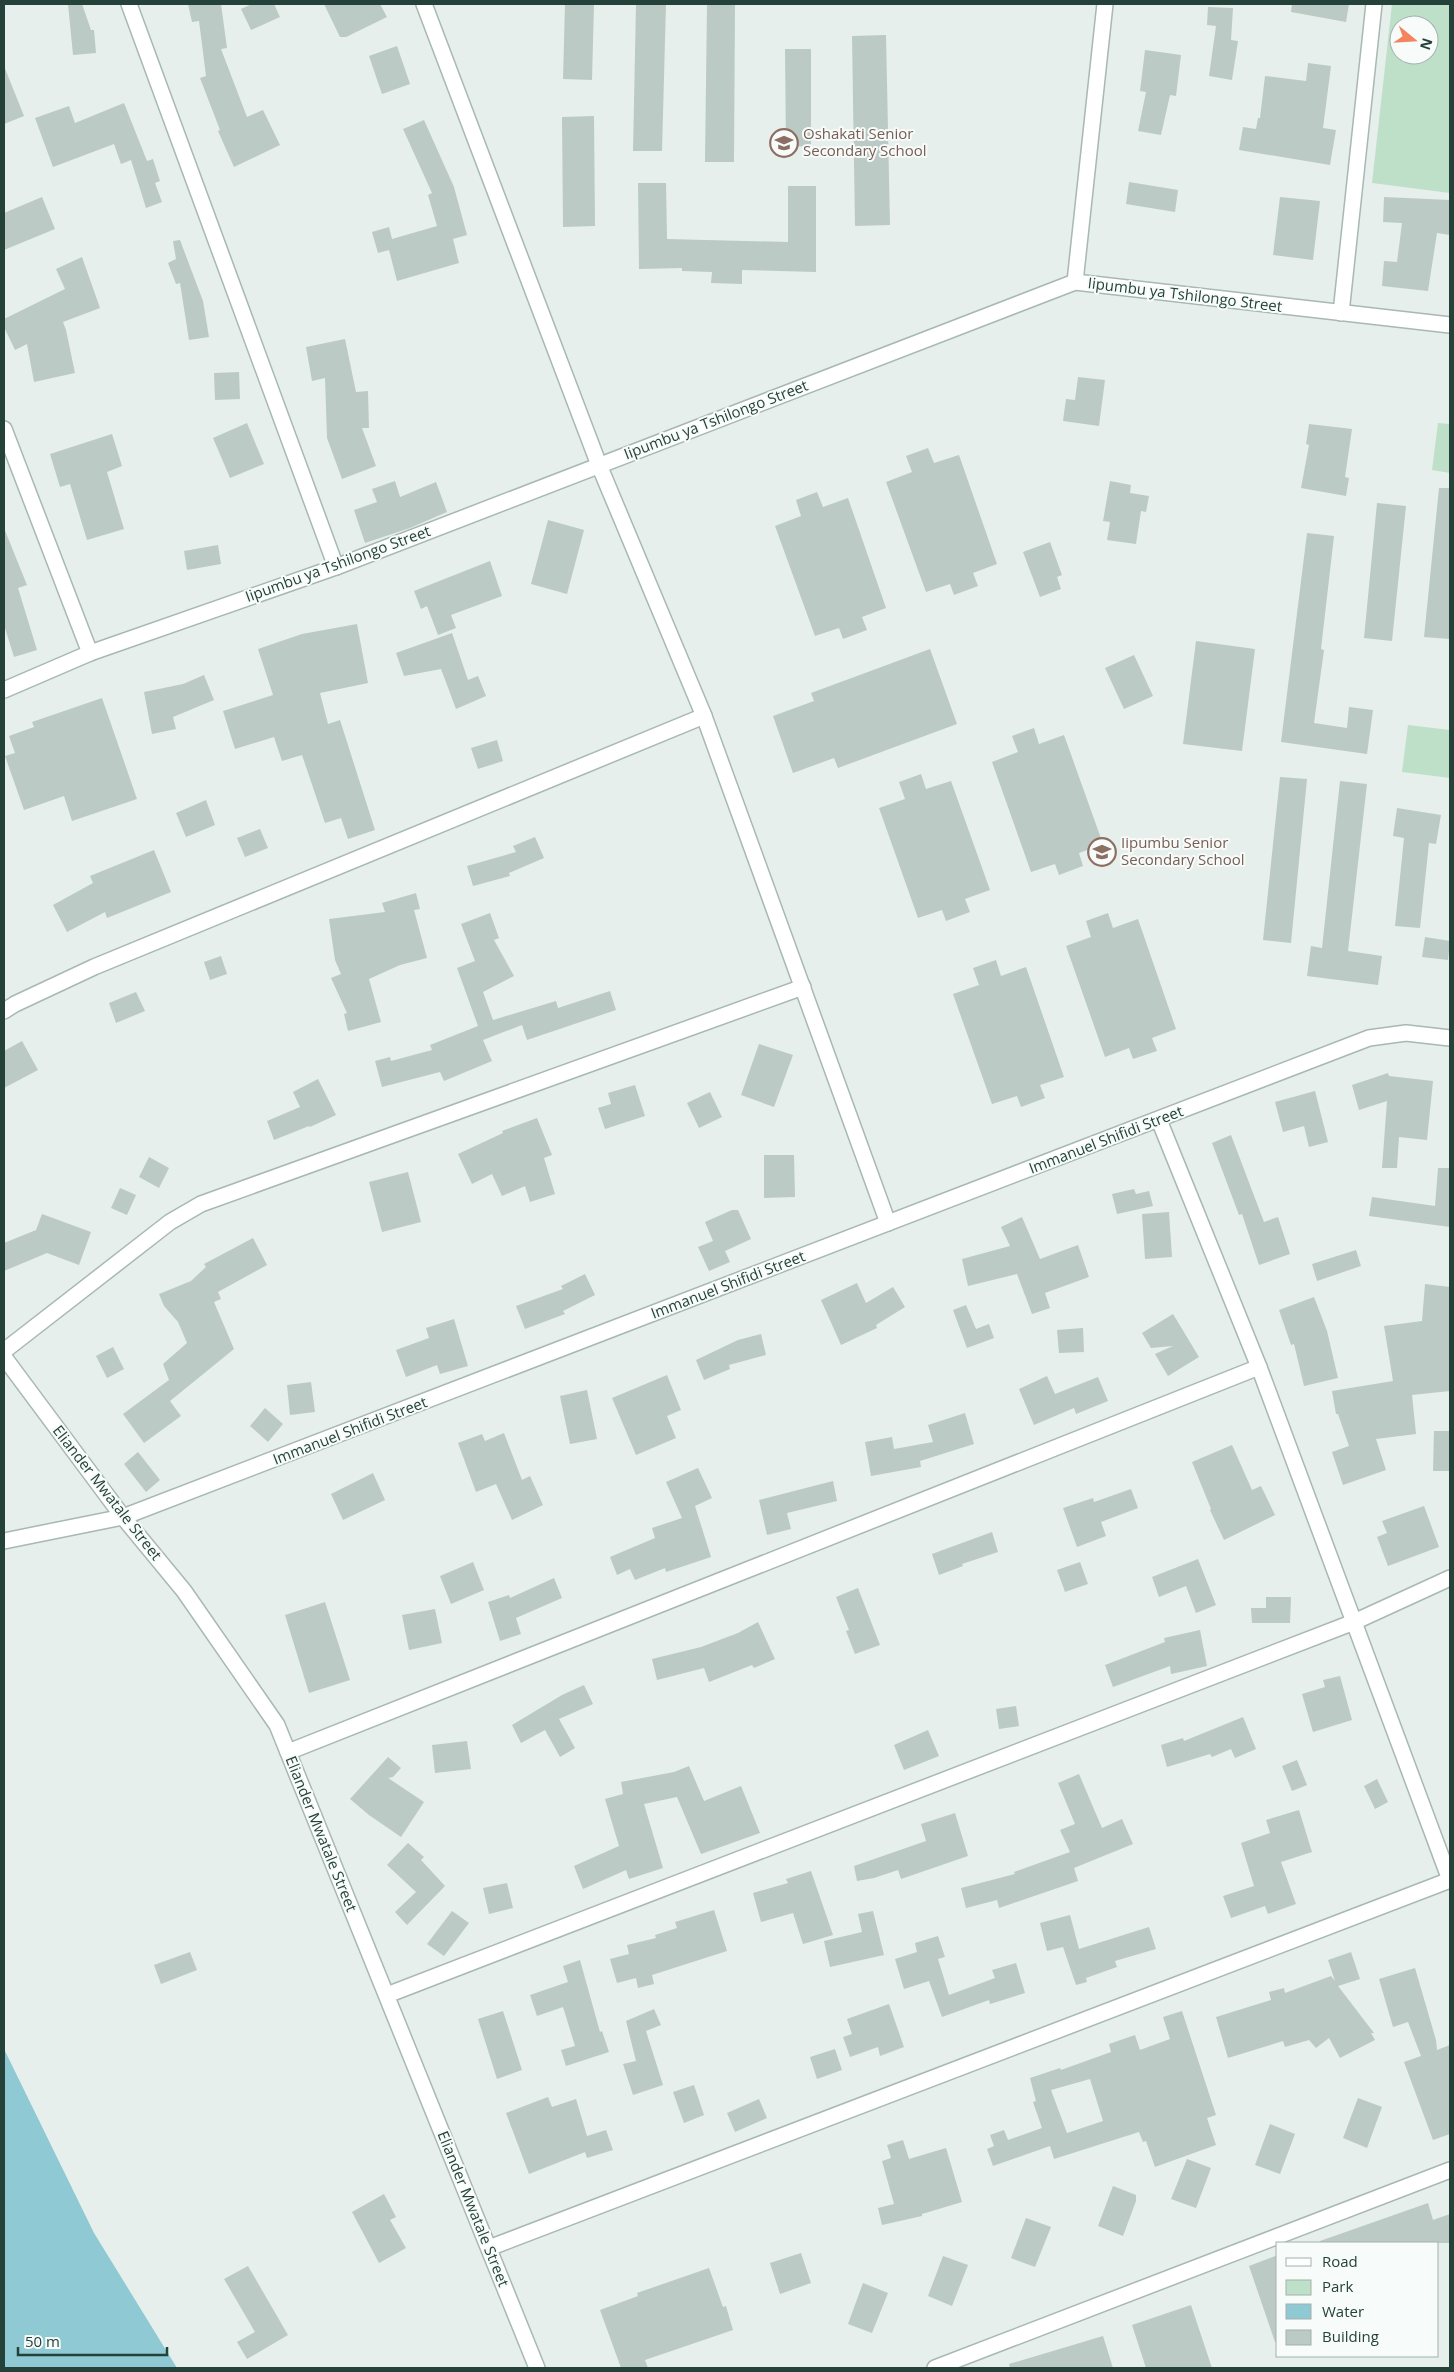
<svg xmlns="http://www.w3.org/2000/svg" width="1454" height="2372" viewBox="0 0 1454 2372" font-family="'Open Sans',sans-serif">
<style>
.green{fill:#bfe0c8;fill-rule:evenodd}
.water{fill:#8ec9d4}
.building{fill:#bbcac4;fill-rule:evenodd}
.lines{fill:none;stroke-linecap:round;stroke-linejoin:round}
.street-casing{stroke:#a8b8b2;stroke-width:18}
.street{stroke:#fff;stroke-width:15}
.labels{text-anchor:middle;stroke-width:4;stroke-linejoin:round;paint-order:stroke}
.education-label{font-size:15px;fill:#785e54;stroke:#f7fbf9;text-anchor:start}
.street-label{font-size:15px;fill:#24423a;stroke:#f7fbf9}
</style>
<rect width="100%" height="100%" fill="#e6efeb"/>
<g class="green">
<path d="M1392,4H1450V193L1372,183ZM1399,25H1429V55H1399Z"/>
<path d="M1438,423L1450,424V473L1432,470Z"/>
<path d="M1408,725L1450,730V778L1402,772Z"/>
</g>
<path class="water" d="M4,2049L94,2233L177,2368H4Z"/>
<g class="building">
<path d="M68,4H82L91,30H94L96,53L73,55Z"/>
<path d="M188,4H221L227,48L221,49L247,117L263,110L280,145L234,167L218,131L220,130L200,78L206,76L199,21L192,22Z"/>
<path d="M252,4H274L280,17L251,30L241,9Z"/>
<path d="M324,4H380L387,17L346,37H340Z"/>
<path d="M565,4H594L592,80L563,79Z"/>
<path d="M636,4H666L662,151H633Z"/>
<path d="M707,4H735L734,162H705Z"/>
<path d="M1292,4H1349L1346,22L1291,12Z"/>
<path d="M1208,7L1233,8L1231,40L1238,41L1232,80L1209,76L1216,26L1207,25Z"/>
<path d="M886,35L890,225L855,226L852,36Z"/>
<path d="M397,46L410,84L382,94L369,56Z"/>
<path d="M785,49H811V146L786,147Z"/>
<path d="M1145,50L1181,55L1176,96L1170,95L1161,135L1138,131L1146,92L1140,91Z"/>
<path d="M1308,63L1331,66L1323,128L1336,130L1330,165L1239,150L1243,127L1256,129L1258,118H1260L1265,76L1306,81Z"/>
<path d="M4,66L24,116L4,124Z"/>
<path d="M124,103L147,161L153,159L160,181L155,183L162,202L146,208L131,160L121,164L114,144L53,167L35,118L69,106L75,123Z"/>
<path d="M594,116L595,226L563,227L562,117Z"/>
<path d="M424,120L454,187L467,235L453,239L459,263L397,281L389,250L378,253L372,232L389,227L392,239L437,226L428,195L432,193L403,129Z"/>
<path d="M1129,182L1178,190L1175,212L1126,204Z"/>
<path d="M638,183H666L667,239L788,242V186H816V272L742,270V284L711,283L712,272L682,271V268L639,269Z"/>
<path d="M42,197L55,229L4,250V213Z"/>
<path d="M1280,197L1320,201L1313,260L1273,255Z"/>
<path d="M1384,197L1450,200V235L1437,233L1428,291L1382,286L1384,261L1397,262L1402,223L1383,222Z"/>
<path d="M180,240L203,301L209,337L189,340L180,283L176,284L168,263L176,259L173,241Z"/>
<path d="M82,257L100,308L63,322L66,330L75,373L34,382L27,344L15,350L4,327V319L65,289L56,269Z"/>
<path d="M345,339L356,392L368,391L369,428H362L376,466L342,479L327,438L325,378L312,381L306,347Z"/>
<path d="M239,372L240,399L215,400L214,373Z"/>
<path d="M1078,377L1105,380L1099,426L1063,421L1066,399L1075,400Z"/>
<path d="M247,423L264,464L230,478L213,438Z"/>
<path d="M1309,424L1352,429L1345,477L1349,478L1346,496L1301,488L1309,445L1306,444Z"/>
<path d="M112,434L122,466L107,472L124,529L87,540L70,484L60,487L50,454Z"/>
<path d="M928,448L934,463L959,455L997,564L973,573L978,586L954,595L950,584L926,592L886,482L912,472L906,456Z"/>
<path d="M395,481L400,497L436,482L447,512L410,528L365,543L354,510L377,502L372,489Z"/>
<path d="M1110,481L1131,485L1130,493L1149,496L1146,512L1141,511L1136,544L1107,540L1110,522L1103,521Z"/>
<path d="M1439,488H1450V639L1424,637Z"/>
<path d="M817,492L823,507L848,498L886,608L862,617L867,630L843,639L839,628L815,636L775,526L801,516L796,500Z"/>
<path d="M1377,503L1406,506L1392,641L1364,638Z"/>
<path d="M548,520L584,530L567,594L531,584Z"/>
<path d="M4,528L27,585L18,588L37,650L14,657L4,625Z"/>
<path d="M1307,533L1334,536L1321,649L1324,650L1314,723L1347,728L1349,707L1373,710L1367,754L1281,742Z"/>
<path d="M1050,542L1062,575L1057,577L1061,589L1040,597L1023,552Z"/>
<path d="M218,545L221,564L187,570L184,551Z"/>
<path d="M490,561L502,596L451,615L456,628L438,635L427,606L421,609L414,591Z"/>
<path d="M357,624L368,683L320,693L328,724L340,720L375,830L348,839L341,818L325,823L302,755L282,761L274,737L235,749L223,711L273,695L258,649L302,634Z"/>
<path d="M452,633L468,680L478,676L486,696L456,709L441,669L404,676L396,653Z"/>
<path d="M1196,641L1255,649L1242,751L1183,744Z"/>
<path d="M930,649L957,724L838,768L834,758L793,773L773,716L814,701L811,693Z"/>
<path d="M1134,655L1153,696L1124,709L1105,668Z"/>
<path d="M204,675L214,700L173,717L176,729L152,734L144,692L183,684Z"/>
<path d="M102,698L137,799L72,821L64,796L24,810L5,756L15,753L9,736L34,727L32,722Z"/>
<path d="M1034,728L1039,744L1064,735L1103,844L1079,853L1083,866L1059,875L1055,864L1031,872L992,762L1018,752L1012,736Z"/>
<path d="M497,740L503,761L478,769L471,748Z"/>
<path d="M921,774L926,789L951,781L990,890L965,899L970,912L946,921L942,910L918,918L879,808L905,799L899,782Z"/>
<path d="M1280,777L1307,779L1291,943L1263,940Z"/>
<path d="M1340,781L1367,784L1348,951L1382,956L1378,985L1307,976L1311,946L1322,948Z"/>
<path d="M206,800L215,825L186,837L176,813Z"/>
<path d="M1397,808L1441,815L1436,844L1429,843L1420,928L1395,926L1404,838L1393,836Z"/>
<path d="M260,829L268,848L245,857L237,838Z"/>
<path d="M535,837L544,858L509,873L510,876L473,886L467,866L516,852L513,846Z"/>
<path d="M154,850L171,892L107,918L105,912L67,932L53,905L93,883L90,876Z"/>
<path d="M416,893L420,909L414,910L427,958L400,965L369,979L381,1022L348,1031L344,1014L347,1013L331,978L341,974L335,960L329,919L385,912L382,903Z"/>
<path d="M490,913L499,938L494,940L514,976L483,992L493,1020L556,1001L558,1008L610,991L616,1010L527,1040L522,1025L483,1040L492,1061L444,1081L440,1072L382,1087L375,1061L390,1057L391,1061L432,1050L430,1045L478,1026L457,968L475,961L461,924Z"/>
<path d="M1108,913L1113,928L1138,919L1176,1029L1152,1038L1157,1051L1133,1059L1129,1048L1105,1057L1066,946L1091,937L1086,921Z"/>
<path d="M1425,937L1450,941L1448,960L1422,957Z"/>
<path d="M221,956L227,974L210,980L204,962Z"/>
<path d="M996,960L1001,976L1026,967L1064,1077L1040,1085L1045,1098L1021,1107L1017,1096L992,1104L953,994L979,985L973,968Z"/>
<path d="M136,992L145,1011L116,1023L109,1003Z"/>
<path d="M22,1041L38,1070L4,1088V1051Z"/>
<path d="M759,1044L793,1055L774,1107L741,1095Z"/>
<path d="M1388,1073L1389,1076L1433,1081L1427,1140L1399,1137L1397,1168H1382L1387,1101L1359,1110L1352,1085Z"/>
<path d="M318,1079L336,1115L310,1127L309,1126L274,1140L267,1121L300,1107L293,1092Z"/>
<path d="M635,1085L645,1116L605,1129L598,1108L611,1104L608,1093Z"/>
<path d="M1315,1091L1328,1142L1309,1147L1304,1126L1283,1132L1275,1102Z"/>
<path d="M710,1092L722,1117L699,1128L687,1103Z"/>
<path d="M537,1118L552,1155L544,1158L555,1194L530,1202L525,1186L502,1196L492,1174L472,1184L458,1154L503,1133L502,1131Z"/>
<path d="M1231,1135L1264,1222L1278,1217L1290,1254L1259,1265L1242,1214L1239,1215L1212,1143Z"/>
<path d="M764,1155H794L795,1197L764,1198Z"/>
<path d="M149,1157L169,1168L159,1188L139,1177Z"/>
<path d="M1438,1168H1450V1227L1369,1216L1372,1197L1435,1206Z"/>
<path d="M408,1172L421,1222L382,1232L369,1182Z"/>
<path d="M120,1188L136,1195L127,1215L111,1208Z"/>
<path d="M1134,1189L1136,1194L1149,1191L1153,1206L1117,1214L1112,1194Z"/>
<path d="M732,1210H738L751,1239L725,1251L730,1262L709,1271L698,1247L713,1241L705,1222Z"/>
<path d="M1169,1212L1172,1257L1145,1259L1142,1214Z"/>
<path d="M42,1214L91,1232L79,1265L47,1253L4,1271V1243L36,1230Z"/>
<path d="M1022,1217L1040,1259L1078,1245L1089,1277L1045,1293L1050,1308L1032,1314L1017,1274L968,1286L962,1259L1010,1246L1001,1227Z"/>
<path d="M253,1238L267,1265L218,1292L221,1299L214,1302L234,1349L170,1401L181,1416L144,1443L123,1414L169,1380L163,1364L187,1343L178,1322L164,1306L159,1294L191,1281L206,1267L204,1264Z"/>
<path d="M1356,1250L1361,1266L1317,1281L1312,1264Z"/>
<path d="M585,1274L595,1295L563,1311L565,1314L525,1329L516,1306L563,1289L561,1286Z"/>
<path d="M857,1283L866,1303L893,1287L905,1307L876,1325L877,1328L841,1345L821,1300Z"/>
<path d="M1425,1284L1450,1287V1391L1412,1395L1416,1434L1376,1439L1386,1470L1343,1485L1332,1452L1349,1446L1338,1414H1336L1332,1391L1393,1381L1384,1326L1422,1321Z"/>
<path d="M1314,1297L1327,1331L1338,1378L1304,1386L1294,1344L1291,1345L1279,1310Z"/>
<path d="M966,1305L976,1329L989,1324L994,1338L967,1348L953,1310Z"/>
<path d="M1173,1314L1199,1357L1168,1376L1155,1354L1173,1346L1151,1348L1142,1333Z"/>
<path d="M454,1319L468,1366L440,1374L437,1365L406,1377L396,1350L429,1338L426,1328Z"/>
<path d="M1083,1328L1084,1352L1059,1353L1057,1330Z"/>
<path d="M761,1334L766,1355L729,1365L730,1369L704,1380L696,1360L738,1340Z"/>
<path d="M113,1347L124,1369L107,1378L96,1356Z"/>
<path d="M667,1375L681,1410L667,1416L676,1438L636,1455L612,1398Z"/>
<path d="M1047,1376L1055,1394L1098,1377L1108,1401L1076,1414L1074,1408L1034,1425L1019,1389Z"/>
<path d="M311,1382L315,1412L290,1415L287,1385Z"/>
<path d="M587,1390L597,1439L570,1444L560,1396Z"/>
<path d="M265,1408L283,1424L268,1442L250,1426Z"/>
<path d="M965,1413L974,1444L920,1461L921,1467L871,1476L865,1442L892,1437L894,1449L933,1442L928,1425Z"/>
<path d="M1434,1431H1450V1471H1433Z"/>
<path d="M504,1433L522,1480L530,1476L543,1505L512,1520L496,1484L476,1492L458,1443L482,1434L485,1441Z"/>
<path d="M1232,1445L1252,1490L1261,1486L1275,1515L1224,1540L1210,1510L1211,1509L1192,1462Z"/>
<path d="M138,1452L160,1480L146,1492L124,1464Z"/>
<path d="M698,1468L712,1498L695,1506L711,1557L666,1572L665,1568L635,1580L630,1569L617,1575L610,1557L655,1538L652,1528L682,1518L666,1482Z"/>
<path d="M373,1473L385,1500L343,1520L331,1494Z"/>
<path d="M833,1481L837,1501L787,1513L791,1529L767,1535L759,1500Z"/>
<path d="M1131,1489L1138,1508L1101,1522L1106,1536L1077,1547L1063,1508L1093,1498L1094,1502Z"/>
<path d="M1424,1506L1439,1547L1388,1566L1377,1537L1387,1533L1382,1521Z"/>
<path d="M992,1532L998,1552L962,1564L963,1566L939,1575L932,1554Z"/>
<path d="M1198,1559L1216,1605L1196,1613L1186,1586L1159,1597L1152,1577Z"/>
<path d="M473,1562L484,1590L451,1604L440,1576Z"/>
<path d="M1080,1562L1088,1584L1065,1592L1057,1570Z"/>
<path d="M554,1578L562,1598L516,1618L521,1634L500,1641L488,1602L509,1595L510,1598Z"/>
<path d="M858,1588L880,1645L855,1654L846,1631L849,1630L836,1597Z"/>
<path d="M1266,1597H1291L1290,1623H1252L1251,1608H1266Z"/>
<path d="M325,1602L350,1680L309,1693L285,1615Z"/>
<path d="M435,1609L442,1643L409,1650L402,1615Z"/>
<path d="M758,1622L775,1659L754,1668L752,1665L709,1682L704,1668L657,1680L652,1659L701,1647L738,1633Z"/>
<path d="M1200,1630L1207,1666L1171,1674L1170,1666L1113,1687L1105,1665L1165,1642L1164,1638Z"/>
<path d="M1340,1676L1352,1720L1313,1732L1302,1694L1325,1687L1323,1680Z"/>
<path d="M584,1685L593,1704L559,1719L575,1748L560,1757L545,1730L521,1743L512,1725L562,1695Z"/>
<path d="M1016,1706L1019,1726L999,1729L996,1709Z"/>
<path d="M1243,1717L1256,1749L1235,1758L1231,1749L1212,1757L1210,1754L1167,1767L1161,1745L1183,1738L1184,1741Z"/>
<path d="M928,1730L939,1756L904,1770L894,1745Z"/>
<path d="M467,1741L471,1769L435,1773L432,1745Z"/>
<path d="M388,1757L401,1768L393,1777L388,1778L424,1802L401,1837L369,1815L350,1799Z"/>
<path d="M1297,1760L1307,1785L1292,1791L1282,1766Z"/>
<path d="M689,1766L704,1801L741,1786L760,1833L701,1854L677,1797L644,1804L663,1868L629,1879L626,1870L583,1889L574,1866L619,1846L605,1799L623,1794L621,1782L674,1772Z"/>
<path d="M1079,1774L1102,1828L1122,1819L1133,1844L1074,1868L1078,1881L999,1908L997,1900L966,1908L961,1888L1015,1874L1014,1872L1070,1852L1060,1830L1075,1824L1058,1783Z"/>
<path d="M1377,1779L1388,1802L1375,1809L1364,1786Z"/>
<path d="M1299,1810L1312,1852L1281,1862L1296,1904L1268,1914L1265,1906L1231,1918L1223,1896L1254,1886L1241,1843L1270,1833L1266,1820Z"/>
<path d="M955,1813L968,1856L901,1879L898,1870L874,1878L857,1881L854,1866L926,1841L921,1824Z"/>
<path d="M408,1843L424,1857L421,1860L445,1886L407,1925L395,1912L416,1892L387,1865Z"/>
<path d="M811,1871L833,1935L803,1944L793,1913L761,1922L753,1893L788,1883L786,1879Z"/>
<path d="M507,1883L513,1908L489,1914L483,1888Z"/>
<path d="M714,1910L727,1951L652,1975L654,1984L638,1988L636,1978L617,1983L610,1959L629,1954L627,1945L656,1938L655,1935L677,1928L675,1922Z"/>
<path d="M452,1911L469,1923L444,1956L427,1944Z"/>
<path d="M873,1911L884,1955L830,1967L824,1941L862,1932L858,1914Z"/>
<path d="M1070,1915L1079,1949L1149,1927L1156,1949L1115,1961L1117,1967L1086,1978L1087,1982L1076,1985L1063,1947L1047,1951L1040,1923Z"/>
<path d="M938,1936L945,1957L938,1959L949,1995L995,1978L992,1970L1016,1963L1025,1993L990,2004L989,2000L942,2017L929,1981L904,1989L895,1959L917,1952L915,1943Z"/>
<path d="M190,1952L197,1970L161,1984L154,1965Z"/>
<path d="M1351,1952L1360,1979L1338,1986L1374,2033H1371L1375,2040L1340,2058L1329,2038L1316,2048L1309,2040L1285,2047L1283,2041L1228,2058L1216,2017L1271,2000L1269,1992L1284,1988L1285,1993L1331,1976L1335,1981L1328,1960Z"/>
<path d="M580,1960L600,2032L602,2031L609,2052L566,2066L561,2050L575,2046L563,2007L537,2016L530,1995L568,1982L563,1966Z"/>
<path d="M1415,1968L1436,2040L1437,2050L1450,2045V2134L1433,2140L1404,2062L1421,2056L1408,2022L1393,2027L1379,1979Z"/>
<path d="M889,2004L904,2047L880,2056L878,2047L850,2057L843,2037L852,2034L847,2019Z"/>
<path d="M654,2009L661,2025L646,2031L663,2085L633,2095L623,2064L636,2061L626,2021Z"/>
<path d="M503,2011L522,2070L497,2079L478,2019Z"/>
<path d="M1182,2011L1216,2115L1207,2118L1216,2145L1155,2167L1146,2141L1143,2142L1139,2132L1054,2159L1050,2146L993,2166L987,2149L994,2146L990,2135L1004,2130L1008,2140L1042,2128L1033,2102L1036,2101L1030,2078L1060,2068L1061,2070L1111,2052L1109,2044L1135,2035L1140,2050L1170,2039L1163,2017ZM1090,2079L1103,2121L1067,2133L1051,2090Z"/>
<path d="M835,2049L842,2070L817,2079L810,2057Z"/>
<path d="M694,2085L704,2115L684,2123L673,2092Z"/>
<path d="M548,2097L552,2107L576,2099L587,2136L606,2130L613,2150L587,2158L585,2152L529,2174L506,2113Z"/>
<path d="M1358,2098L1382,2107L1367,2148L1343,2138Z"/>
<path d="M759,2099L767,2118L735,2132L727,2113Z"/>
<path d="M1270,2124L1295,2134L1280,2174L1255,2165Z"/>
<path d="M903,2140L909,2159L946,2148L962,2202L922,2214V2216L882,2225L878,2208L894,2204L882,2161L891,2158L887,2145Z"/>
<path d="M1187,2159L1211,2168L1196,2208L1171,2199Z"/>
<path d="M1113,2186L1136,2195V2201L1123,2236L1098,2226Z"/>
<path d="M384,2194L396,2217L390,2220L406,2248L379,2263L352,2212Z"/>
<path d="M1428,2203L1433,2220L1450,2214V2243H1320V2241Z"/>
<path d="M1026,2218L1051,2227L1035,2267L1011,2258Z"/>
<path d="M801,2253L811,2283L780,2294L770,2263Z"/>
<path d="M1278,2255V2342H1275L1249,2266Z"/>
<path d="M943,2256L968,2265L952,2306L928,2296Z"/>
<path d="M248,2266L288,2335L247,2359L237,2342L255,2332L224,2279Z"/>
<path d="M709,2268L723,2307L726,2306L733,2330L645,2360L648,2368H621L600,2310L638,2296L637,2293Z"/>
<path d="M863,2283L888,2293L872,2333L848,2324Z"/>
<path d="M1191,2305L1212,2368H1146L1132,2325Z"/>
<path d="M1103,2336L1113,2368H1010L1009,2364Z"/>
</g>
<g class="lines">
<defs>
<g id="street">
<path d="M129,4L336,567"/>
<path d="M424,4L599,465L704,716L888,1223"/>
<path d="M1075,282L1105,4"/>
<path d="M1341,313L1374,4"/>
<path d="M4,429L90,653"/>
<path d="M4,690L90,653L336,567L1075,282L1450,325"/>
<path d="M4,1011L15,1004L94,967L704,716"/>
<path d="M1159,1120L1259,1367L1450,1880"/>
<path d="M4,1351L170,1222L201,1204L803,987"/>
<path d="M4,1357L123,1517L184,1591L277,1725L537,2368"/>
<path d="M4,1541L123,1517L1369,1038L1406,1033L1450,1038"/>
<path d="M288,1752L1259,1367"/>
<path d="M387,1995L1354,1622L1450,1578"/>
<path d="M489,2248L1450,1880"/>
<path d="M935,2368L1450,2170"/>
</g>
</defs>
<use href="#street" class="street-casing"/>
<use href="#street" class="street"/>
</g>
<defs>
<symbol id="school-ring" viewBox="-11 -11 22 22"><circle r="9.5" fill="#f7fbf9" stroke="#8d6e63" stroke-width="1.5"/><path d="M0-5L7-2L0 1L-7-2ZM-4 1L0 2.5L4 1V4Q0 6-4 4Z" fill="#8d6e63"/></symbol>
</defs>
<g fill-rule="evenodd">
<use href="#school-ring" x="768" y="127" width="32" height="32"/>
<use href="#school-ring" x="1086" y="836" width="32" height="32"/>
</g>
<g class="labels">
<g class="education-label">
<text x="803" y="139">Oshakati Senior<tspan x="803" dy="17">Secondary School</tspan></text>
<text x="1121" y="848">Iipumbu Senior<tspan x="1121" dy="17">Secondary School</tspan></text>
</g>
<g class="street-label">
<text transform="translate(1185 295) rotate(7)" y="5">Iipumbu ya Tshilongo Street</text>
<text transform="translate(716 420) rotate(-21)" y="5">Iipumbu ya Tshilongo Street</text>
<text transform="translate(338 564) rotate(-20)" y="5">Iipumbu ya Tshilongo Street</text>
<text transform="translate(1106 1140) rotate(-21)" y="5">Immanuel Shifidi Street</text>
<text transform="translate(728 1285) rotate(-21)" y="5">Immanuel Shifidi Street</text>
<text transform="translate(350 1431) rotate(-21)" y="5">Immanuel Shifidi Street</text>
<text transform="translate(107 1493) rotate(52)" y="5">Eliander Mwatale Street</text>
<text transform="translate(321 1834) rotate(68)" y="5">Eliander Mwatale Street</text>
<text transform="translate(473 2209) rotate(68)" y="5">Eliander Mwatale Street</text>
</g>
</g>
<rect width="1454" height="2372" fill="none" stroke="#24423a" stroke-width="10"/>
<rect x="1276" y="2242" width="162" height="115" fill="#f7fbf9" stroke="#a3b1ad"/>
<rect x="1286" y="2258" width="25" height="8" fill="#ffffff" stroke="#a3b1ad"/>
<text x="1322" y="2267" font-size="15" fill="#24423a">Road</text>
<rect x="1286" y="2280" width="25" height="15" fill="#bfe0c8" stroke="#a3b1ad"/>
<text x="1322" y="2292" font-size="15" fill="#24423a">Park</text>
<rect x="1286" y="2304" width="25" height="15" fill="#8ec9d4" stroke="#a3b1ad"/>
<text x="1322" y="2317" font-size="15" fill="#24423a">Water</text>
<rect x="1286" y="2330" width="25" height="15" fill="#bbcac4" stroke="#a3b1ad"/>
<text x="1322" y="2342" font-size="15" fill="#24423a">Building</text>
<g transform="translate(1414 40) rotate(108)"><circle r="24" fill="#f7fbf9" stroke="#a3b1ad"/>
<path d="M0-4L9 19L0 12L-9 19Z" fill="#f4845f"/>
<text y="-8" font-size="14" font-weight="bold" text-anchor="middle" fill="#24423a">N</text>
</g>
<path d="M18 2347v8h149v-8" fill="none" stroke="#24423a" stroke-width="2.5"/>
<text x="25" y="2347" font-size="15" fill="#24423a" stroke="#f7fbf9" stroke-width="4" paint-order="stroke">50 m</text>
</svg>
